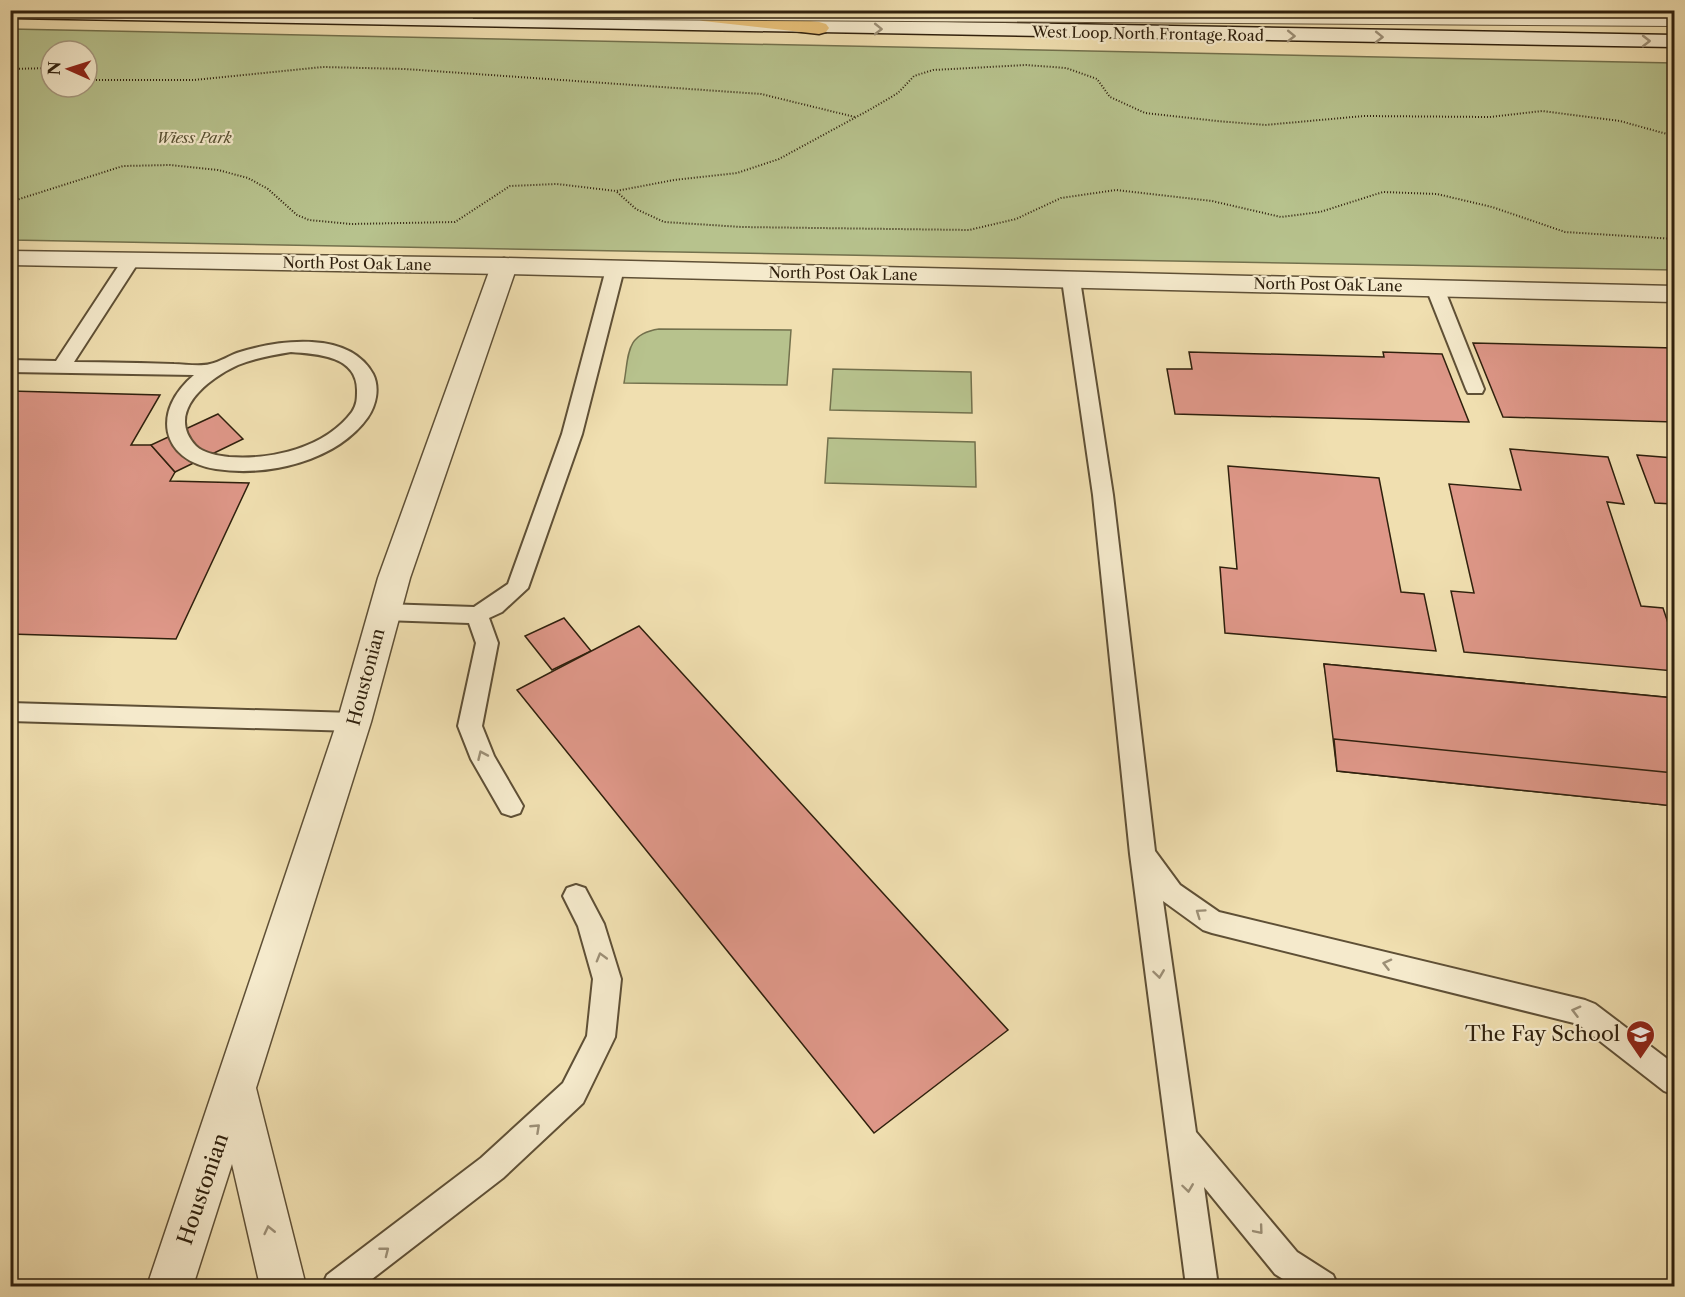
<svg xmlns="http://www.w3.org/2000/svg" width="1685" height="1297" viewBox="0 0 1685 1297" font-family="'Libre Caslon Text',serif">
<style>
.green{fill:#b7c28d;stroke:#73714d;stroke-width:1.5;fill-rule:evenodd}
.building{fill:#de9788;stroke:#2f200d;stroke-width:1.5}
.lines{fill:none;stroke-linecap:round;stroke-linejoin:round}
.service-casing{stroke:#5f5036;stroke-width:4}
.minor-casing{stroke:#5f5036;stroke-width:3}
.tertiary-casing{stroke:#5f5036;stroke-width:3}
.secondary-casing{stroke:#2f200d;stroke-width:3}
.motorway-casing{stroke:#2f200d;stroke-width:3}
.path{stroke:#2f200d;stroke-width:2;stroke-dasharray:1 2;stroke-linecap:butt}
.service{fill:#f5eacc;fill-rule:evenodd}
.minor{fill:#f5eacc;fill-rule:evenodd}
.tertiary{fill:#f5eacc;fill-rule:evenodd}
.secondary{fill:#f5eacc;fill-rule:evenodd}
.motorway{fill:#e8c078;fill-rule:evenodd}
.service-bridge-casing{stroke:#5f5036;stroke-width:18;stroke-linecap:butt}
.service-bridge{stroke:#f5eacc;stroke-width:16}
.oneway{stroke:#9c8f76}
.labels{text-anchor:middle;stroke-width:4.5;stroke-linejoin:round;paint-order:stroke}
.far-street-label{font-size:15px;fill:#2f200d;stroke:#f5eacc}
.far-park-label{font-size:15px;font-style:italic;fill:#585133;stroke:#f5eacc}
.street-label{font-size:18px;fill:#2f200d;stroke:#f5eacc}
.near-poi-label{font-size:21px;fill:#2f200d;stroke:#f5eacc;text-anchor:end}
.near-street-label{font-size:21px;fill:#2f200d;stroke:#f5eacc}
</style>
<rect width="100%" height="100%" fill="#f0dfb0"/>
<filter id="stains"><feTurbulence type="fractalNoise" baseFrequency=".00333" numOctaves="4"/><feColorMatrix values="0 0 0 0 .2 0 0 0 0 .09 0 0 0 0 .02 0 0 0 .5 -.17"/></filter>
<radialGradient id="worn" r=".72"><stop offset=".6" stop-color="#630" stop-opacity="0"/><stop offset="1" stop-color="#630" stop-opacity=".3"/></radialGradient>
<g class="green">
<path d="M11,29L1674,63V270L11,240ZM51,51H87V87H51Z"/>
<path d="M659,329L791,330L787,385L624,383C629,355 625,334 659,329Z"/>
<path d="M833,369L971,372L972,413L830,410Z"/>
<path d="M828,438L975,442L976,487L825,483Z"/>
</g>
<g class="building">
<path d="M1473,343L1674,348V422L1503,417Z"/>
<path d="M1189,352L1384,357L1383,352L1442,354L1469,422L1175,414L1167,369H1192Z"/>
<path d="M10,391L160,395L131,445H151L175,472L170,481L249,483L176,639L10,634Z"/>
<path d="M218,414L243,439L175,472L151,445Z"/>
<path d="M1510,449L1608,457L1624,504L1607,502L1641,606L1663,608L1674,641V671L1464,652L1451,591L1474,593L1449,484L1521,490Z"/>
<path d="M1637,455L1674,458V508L1673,504L1655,503Z"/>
<path d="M1228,466L1379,478L1401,592L1424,594L1436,651L1225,633L1220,567L1237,569Z"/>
<path d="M564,618L591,651L552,670L525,636Z"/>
<path d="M639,626L1008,1030L874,1133L517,690Z"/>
<path d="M1324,664L1674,698V727L1329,694Z"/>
<path d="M1324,664L1674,698V806L1337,771Z"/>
<path d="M1334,739L1674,773V806L1337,771Z"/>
</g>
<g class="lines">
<defs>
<g id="service">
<path d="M131,255L140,260L74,362C107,362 140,363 174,364C185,364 199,367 210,364C220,362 230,355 240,352C279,340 349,330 373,374C380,388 376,405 368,417C337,461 268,477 216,469C159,460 152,410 194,375L10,372V360L56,361L125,256ZM291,352C318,354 357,356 357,390C357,399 357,404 352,412C325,448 272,460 229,457C219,456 203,453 196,446C164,412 209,378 238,365C255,358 273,355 291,352Z"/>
<path d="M615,264L624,269L582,434L528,588L502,612L489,618L498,643L482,726L494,756L523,806L520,813L511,816L502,813L471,759L458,726L476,643L469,623L384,620L376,618L373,612L376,606L384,604L474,607L508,584L562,434L606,269Z"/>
<path d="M1071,275L1080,280L1113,495L1155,851L1180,885L1219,912L1585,1000L1595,1004L1674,1064V1095L1664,1091L1578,1024L1212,933L1203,930L1163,901L1196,1132L1297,1252L1333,1275L1338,1286H1294L1275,1274L1204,1187L1218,1286H1186L1130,854L1093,495L1062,280Z"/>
<path d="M1435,283L1444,288L1484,389L1482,393H1468L1466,389L1426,288Z"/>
<path d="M10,703L354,713L362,716L366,722L362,728L354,731L10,721Z"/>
<path d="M576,885L585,888L604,924L621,979L615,1037L583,1103L503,1178L363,1286H322L327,1275L481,1158L563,1083L587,1036L593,979L578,926L563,896L567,888Z"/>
</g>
<path id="minor" d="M504,258L513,261L517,266L410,578L371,722L256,1088L306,1286H260L232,1164L193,1286H147L337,722L378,578L491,266L495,261Z"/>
<path id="tertiary" d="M10,251L504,258L1674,286V302L504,274L10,265Z"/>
<path id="secondary" d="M10,10H267L1674,35V47L10,18Z"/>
<path id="motorway" d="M716,10L819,22L826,24L829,28L826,32L819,34L703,21L696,19L693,15L697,10Z"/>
</defs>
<use href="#service" class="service-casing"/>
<use href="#minor" class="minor-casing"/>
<use href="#tertiary" class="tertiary-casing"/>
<use href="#secondary" class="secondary-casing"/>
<use href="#motorway" class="motorway-casing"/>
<g class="path">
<path d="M10,69L51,68"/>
<path d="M87,80H194L323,67L405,69L761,94L855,117"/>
<path d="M617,192L636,209L664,222L742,227L969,230L1016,219L1061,198L1116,190L1212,201L1281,217L1320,212L1383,192L1437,194L1492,207L1565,232L1674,239"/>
<path d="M10,202L123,166L170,165L218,170L248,178L268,189L297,215L309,220L351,224L455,222L510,186L557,184L616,191L674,180L737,173L779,159L871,109L898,93L914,76L933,70L1026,65L1066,68L1097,79L1110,97L1145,113L1217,121L1265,125L1364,116L1490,117L1542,111L1620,121L1674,136"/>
</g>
<use href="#service" class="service"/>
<use href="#minor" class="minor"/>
<use href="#tertiary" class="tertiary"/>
<use href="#secondary" class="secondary"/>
<use href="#motorway" class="motorway"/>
<defs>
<path id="service-bridge" d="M473,10L1674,18"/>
</defs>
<use href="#service-bridge" class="service-bridge-casing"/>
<use href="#service-bridge" class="service-bridge"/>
</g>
<defs><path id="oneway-chevron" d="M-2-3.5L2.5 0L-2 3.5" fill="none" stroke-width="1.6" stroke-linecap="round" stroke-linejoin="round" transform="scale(1.5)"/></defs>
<g class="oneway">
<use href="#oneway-chevron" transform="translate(878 29) rotate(1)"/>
<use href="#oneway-chevron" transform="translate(1291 36) rotate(1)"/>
<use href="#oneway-chevron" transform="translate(1379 37) rotate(1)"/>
<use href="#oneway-chevron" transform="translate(1646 41)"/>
<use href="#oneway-chevron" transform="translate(482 755) rotate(-114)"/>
<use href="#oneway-chevron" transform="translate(1200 913) rotate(-145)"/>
<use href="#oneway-chevron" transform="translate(601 957) rotate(-106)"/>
<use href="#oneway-chevron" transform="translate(1387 964) rotate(-166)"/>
<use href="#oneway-chevron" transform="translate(1159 974) rotate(82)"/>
<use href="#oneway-chevron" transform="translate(1576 1011) rotate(-165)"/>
<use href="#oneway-chevron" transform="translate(536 1128) rotate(-43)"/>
<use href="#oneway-chevron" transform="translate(1188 1188) rotate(82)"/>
<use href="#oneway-chevron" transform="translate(269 1230) rotate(-103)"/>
<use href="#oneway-chevron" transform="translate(1259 1230) rotate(50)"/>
<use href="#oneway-chevron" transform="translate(385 1251) rotate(-38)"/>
</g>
<defs>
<symbol id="school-pin" viewBox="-11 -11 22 30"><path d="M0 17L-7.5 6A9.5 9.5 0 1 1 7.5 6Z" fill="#8f2418" stroke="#f5eacc"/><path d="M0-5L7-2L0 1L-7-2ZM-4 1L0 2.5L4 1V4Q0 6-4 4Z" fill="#fff"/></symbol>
</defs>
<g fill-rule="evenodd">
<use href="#school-pin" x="1624" y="1018" width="33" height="45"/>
</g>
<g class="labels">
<g class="far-street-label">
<text transform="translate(1148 34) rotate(1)" y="5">West Loop North Frontage Road</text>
<text transform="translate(357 264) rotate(1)" y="5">North Post Oak Lane</text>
<text transform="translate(843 274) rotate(1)" y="5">North Post Oak Lane</text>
<text transform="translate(1328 285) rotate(1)" y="5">North Post Oak Lane</text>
</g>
<g class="far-park-label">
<text x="194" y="143">Wiess Park</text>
</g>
<g class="street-label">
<text transform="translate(366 677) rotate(-75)" y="6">Houstonian</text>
</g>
<g class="near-poi-label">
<text x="1620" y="1041">The Fay School</text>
</g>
<g class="near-street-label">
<text transform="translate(203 1189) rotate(-71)" y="7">Houstonian</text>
</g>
</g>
<rect width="1685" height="1297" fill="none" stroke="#f0dfb0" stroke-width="36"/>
<rect x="12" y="12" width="1661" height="1273" fill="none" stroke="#2f200d" stroke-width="3"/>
<rect x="18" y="18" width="1649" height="1261" fill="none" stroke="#2f200d" stroke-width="1.5"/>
<g transform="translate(69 69) rotate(273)"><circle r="28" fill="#f5eacc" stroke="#a69980" stroke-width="1.5"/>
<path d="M0-4.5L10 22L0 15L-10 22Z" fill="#8f2418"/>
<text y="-9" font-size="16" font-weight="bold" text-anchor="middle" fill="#2f200d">N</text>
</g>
<rect width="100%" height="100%" filter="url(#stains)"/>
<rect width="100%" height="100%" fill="url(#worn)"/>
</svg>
